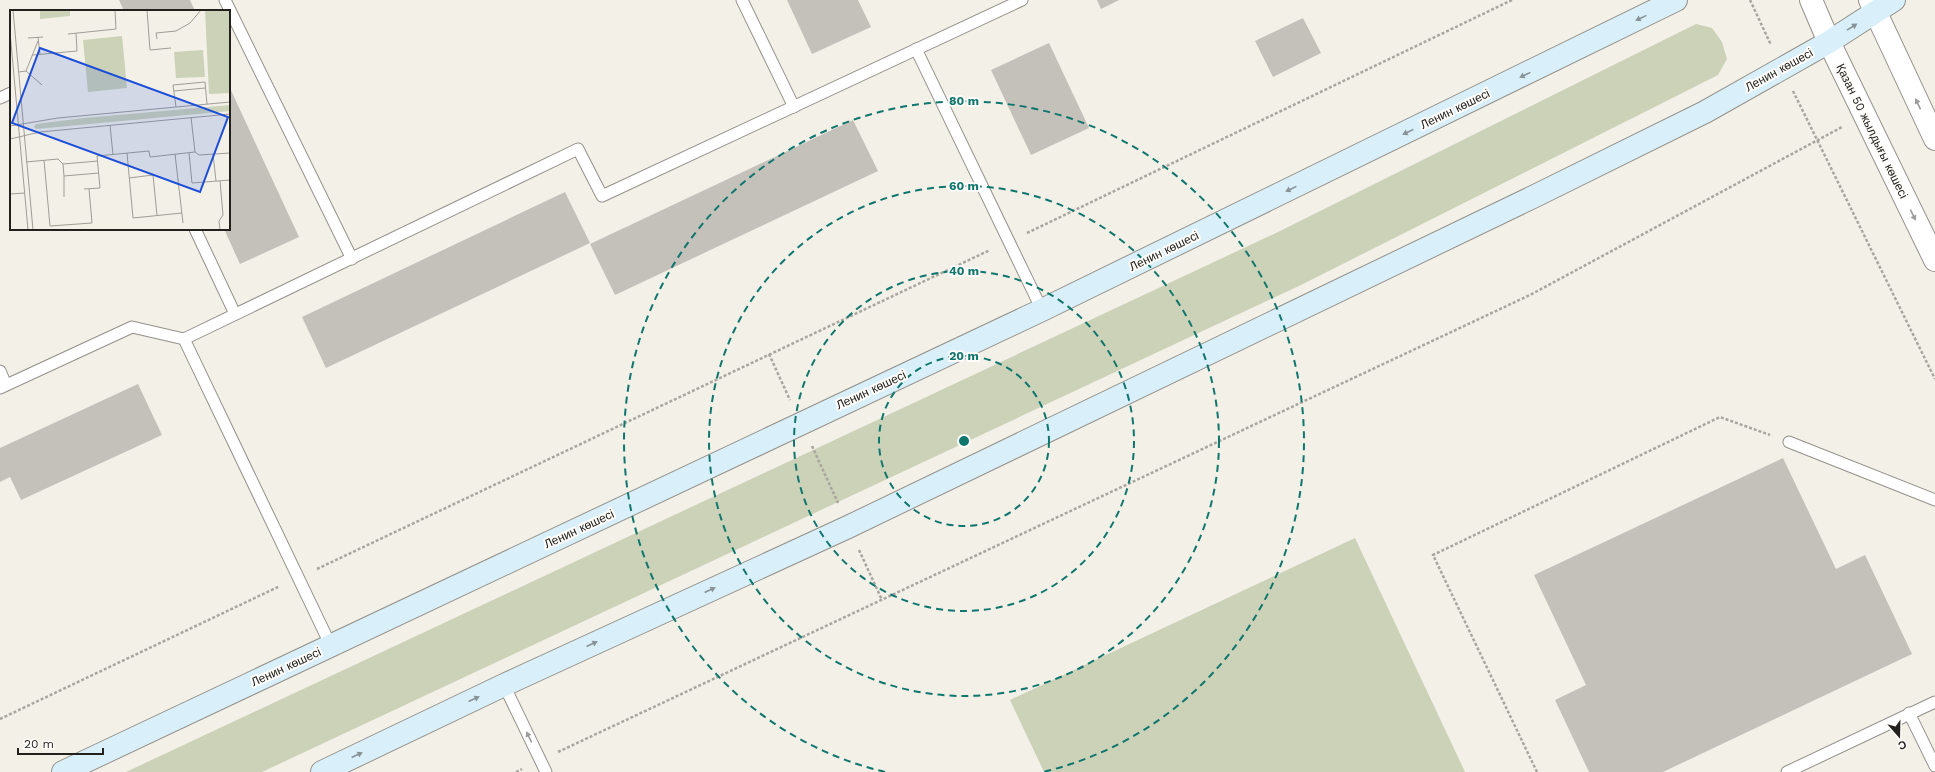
<svg xmlns="http://www.w3.org/2000/svg" width="1935" height="772" viewBox="0 0 1935 772" font-family="'Work Sans',sans-serif">
<style>
.green{fill:#ccd2b7}
.building{fill:#c4c1ba}
.lines{fill:none;stroke-linecap:round;stroke-linejoin:round}
.service-casing{stroke:#94918a;stroke-width:13}
.tertiary-casing{stroke:#94918a;stroke-width:24}
.secondary-casing{stroke:#94918a;stroke-width:24}
.path{stroke:#a9a6a0;stroke-width:2.5;stroke-dasharray:3 2;stroke-linecap:butt}
.service{stroke:#fff;stroke-width:11}
.tertiary{stroke:#fff;stroke-width:22}
.secondary{stroke:#d9f0fa;stroke-width:22}
.oneway{fill:#879397}
.oneway2{fill:#9c9b9a}
.ring{fill:none;stroke:#0f766e;stroke-width:2;stroke-dasharray:7 5}
.labels{text-anchor:middle;stroke-width:4;stroke-linejoin:round;paint-order:stroke}
.street-label{font-size:12px;fill:#22211e;stroke:#fffdfa}
.inset-road{fill:none;stroke:#9f9d97;stroke-width:1}
.view{fill:#1d4ed8;fill-opacity:0.15;stroke:#1d4ed8;stroke-width:2}
.inset-edge{fill:none;stroke:#22211e;stroke-width:2}
.centre{fill:#0f766e;stroke:#fffdfa;stroke-width:2}
.ring-label{font-size:12px;text-anchor:middle;font-weight:bold;fill:#0f766e;stroke:#fffdfa;stroke-width:4;stroke-linejoin:round;paint-order:stroke}
</style>
<rect width="100%" height="100%" fill="#f3f0e8"/>
<g class="green">
<path d="M1696,24L1712,28L1722,42L1727,59L1718,75L1301,285L262,772H126L1278,232Z"/>
<path d="M1355,538L1465,772H1044L1010,700Z"/>
</g>
<g class="building">
<path d="M119,0H190L195,11H124Z"/>
<path d="M787,0H858L871,27L812,54Z"/>
<path d="M1097,0H1119L1101,9Z"/>
<path d="M1303,18L1321,53L1273,77L1255,41Z"/>
<path d="M1049,43L1089,128L1031,155L991,70Z"/>
<path d="M229,86L299,237L240,264L224,229H229Z"/>
<path d="M853,120L878,171L615,295L590,244Z"/>
<path d="M565,192L590,243L326,368L302,317Z"/>
<path d="M138,384L162,435L21,500L10,477L0,482V448Z"/>
<path d="M1783,458L1836,569L1865,555L1912,654L1663,772H1589L1555,700L1586,685L1534,575Z"/>
</g>
<g class="lines">
<defs>
<g id="service">
<path d="M225,0L352,259"/>
<path d="M742,0L794,107"/>
<path d="M916,49L1042,310"/>
<path d="M0,98L11,93"/>
<path d="M195,229L235,314"/>
<path d="M184,339L331,646"/>
<path d="M0,371L6,385"/>
<path d="M0,388L132,327L184,339L578,149L602,196L1022,0"/>
<path d="M1789,442L1935,500"/>
<path d="M504,685L546,772"/>
<path d="M1909,713L1935,766"/>
<path d="M1787,772L1935,702"/>
</g>
<g id="tertiary">
<path d="M1811,0L1829,42L1935,260"/>
<path d="M1870,0L1935,139"/>
</g>
<g id="secondary">
<path d="M63,772L1042,310L1676,0"/>
<path d="M322,772L504,685L848,527L1535,196L1705,112L1829,42L1894,0"/>
</g>
</defs>
<use href="#service" class="service-casing"/>
<use href="#tertiary" class="tertiary-casing"/>
<use href="#secondary" class="secondary-casing"/>
<g class="path">
<path d="M1750,0L1771,45"/>
<path d="M1793,91L1935,379"/>
<path d="M1027,233L1512,0"/>
<path d="M769,354L790,400"/>
<path d="M812,446L838,503"/>
<path d="M859,550L882,600"/>
<path d="M317,569L990,250"/>
<path d="M0,719L280,586"/>
<path d="M558,752L1530,295L1842,127"/>
<path d="M516,772L522,769"/>
<path d="M1537,772L1433,555L1720,417L1770,435"/>
</g>
<use href="#service" class="service"/>
<use href="#tertiary" class="tertiary"/>
<use href="#secondary" class="secondary"/>
</g>
<defs><path id="oneway-solid" d="M-6-.8H1V-3.2L6.5 0L1 3.2V.8H-6Z"/></defs>
<g class="oneway">
<use href="#oneway-solid" transform="translate(1641 18) rotate(154)"/>
<use href="#oneway-solid" transform="translate(1852 27) rotate(-32)"/>
<use href="#oneway-solid" transform="translate(1525 75) rotate(154)"/>
<use href="#oneway-solid" transform="translate(1408 132) rotate(154)"/>
<use href="#oneway-solid" transform="translate(1291 189) rotate(154)"/>
<use href="#oneway-solid" transform="translate(710 590) rotate(-25)"/>
<use href="#oneway-solid" transform="translate(592 644) rotate(-25)"/>
<use href="#oneway-solid" transform="translate(474 699) rotate(-25)"/>
<use href="#oneway-solid" transform="translate(357 755) rotate(-25)"/>
</g>
<g class="oneway2">
<use href="#oneway-solid" transform="translate(1918 104) rotate(-115)"/>
<use href="#oneway-solid" transform="translate(1913 215) rotate(64)"/>
<use href="#oneway-solid" transform="translate(529 737) rotate(-116)"/>
</g>
<g class="ring">
<circle cx="964" cy="441" r="85"/>
<circle cx="964" cy="441" r="170"/>
<circle cx="964" cy="441" r="255"/>
<path d="M885 772A340 340 0 1 1 1043 772"/>
</g>
<g class="labels">
<g class="street-label">
<text transform="translate(1779 70) rotate(-29)" y="4">Ленин көшесі</text>
<text transform="translate(1455 109) rotate(-26)" y="4">Ленин көшесі</text>
<text transform="translate(1872 131) rotate(64)" y="4">Қазан 50 жылдығы көшесі</text>
<text transform="translate(1164 251) rotate(-26)" y="4">Ленин көшесі</text>
<text transform="translate(871 390) rotate(-25)" y="4">Ленин көшесі</text>
<text transform="translate(579 529) rotate(-25)" y="4">Ленин көшесі</text>
<text transform="translate(286 667) rotate(-25)" y="4">Ленин көшесі</text>
</g>
</g>
<g transform="translate(10 10)">
<rect width="220" height="220" fill="#f3f0e8"/>
<path d="M30,0H60V6L30,9ZM195,0H220V83L199,84ZM112,26L117,78L78,82L73,30ZM193,40L195,67L166,68L164,42ZM220,95V101L26,119L24,117L26,114L74,108Z" fill="#ccd2b7"/>
<path class="inset-road" d="M3,0L23,220M137,0L140,40L161,38M0,22L18,220M58,24L106,19L105,0M28,27L30,45M18,28L33,27M147,29L146,23L166,21L180,13L191,0M23,45L67,41L66,23M16,61L32,75M9,62L16,61L28,31M164,81L195,78M166,97L163,75L195,72L197,94M181,107L185,142M100,115L103,145M0,116L48,108L220,92M0,129L30,122L220,104M117,143L123,208L172,203M179,143L182,173L220,170M165,144L173,213M203,144L206,171M34,150L40,216L82,213L79,179M16,152L48,149L53,154L88,151M53,154L54,166M119,168L143,165L147,205M210,171L213,205L209,211L210,220M74,179L90,178L87,146L139,141L140,147L185,142L189,145L220,143M0,184L15,183M54,187V166L89,163"/>
<path class="view" d="M30,38L218,107L190,182L2,113Z"/>
<rect width="220" height="220" class="inset-edge"/>
</g>
<circle cx="964" cy="441" r="6" class="centre"/>
<g class="ring-label">
<text x="964" y="105">80 m</text>
<text x="964" y="190">60 m</text>
<text x="964" y="275">40 m</text>
<text x="964" y="360">20 m</text>
</g>
<g transform="translate(1899 736) rotate(160)" stroke="#fffdfa" stroke-width="3" paint-order="stroke">
<path d="M0-3L7 15L0 10L-7 15Z" fill="#22211e"/>
<text y="-6" font-size="11" font-weight="bold" text-anchor="middle" fill="#22211e">С</text>
</g>
<path d="M18 748v6h85v-6" fill="none" stroke="#22211e" stroke-width="2"/>
<text x="24" y="748" font-size="12" fill="#22211e" stroke="#fffdfa" stroke-width="3" paint-order="stroke">20 m</text>
</svg>
